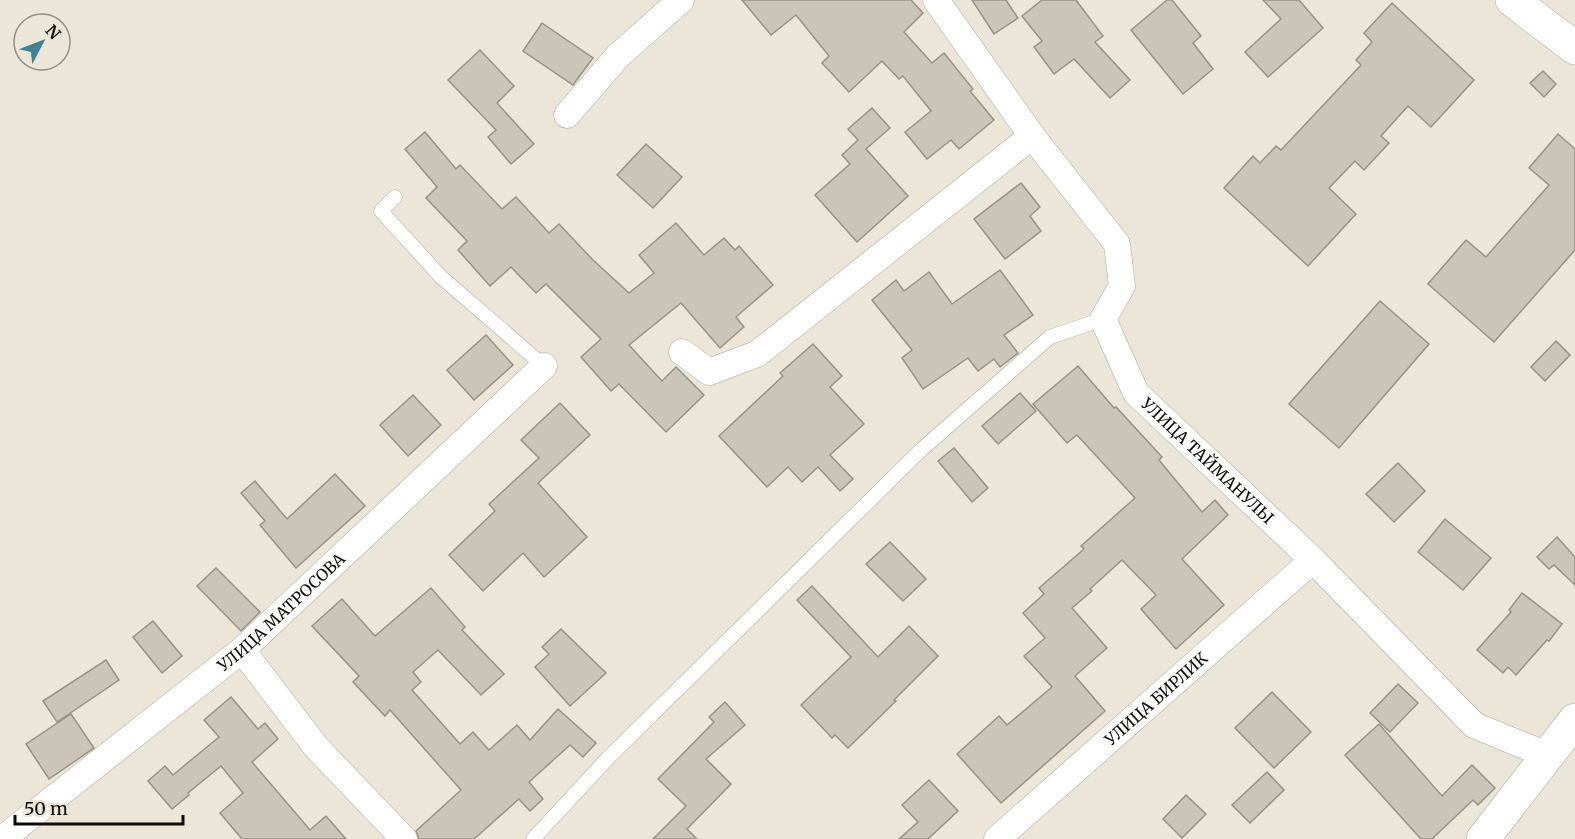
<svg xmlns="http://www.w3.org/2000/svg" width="1575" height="839" viewBox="0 0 1575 839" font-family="Merriweather,serif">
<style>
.building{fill:#cac5b8;stroke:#979286;stroke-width:1.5}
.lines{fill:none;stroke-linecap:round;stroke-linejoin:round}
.lane-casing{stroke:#aca79a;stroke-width:15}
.street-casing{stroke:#aca79a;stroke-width:27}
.secondary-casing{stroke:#aca79a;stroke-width:34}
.primary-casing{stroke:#aca79a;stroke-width:34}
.lane{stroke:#fff;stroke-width:14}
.street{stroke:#fff;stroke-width:26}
.secondary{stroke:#fff;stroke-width:33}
.primary{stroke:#fff;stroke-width:33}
.labels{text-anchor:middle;stroke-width:4.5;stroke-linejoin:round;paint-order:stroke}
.street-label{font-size:16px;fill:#0e0c08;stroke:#ebe6d8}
</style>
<rect width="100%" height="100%" fill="#ebe6d8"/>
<g class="building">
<path d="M742,0H911L923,13L904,32L932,63L944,53L973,89L970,91L994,120L959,149L951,140L927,159L905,132L931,111L903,76L899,79L882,61L849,92L822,63L829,56L796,15L771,35Z"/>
<path d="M972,0H1006L1018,18L994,34Z"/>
<path d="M1042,0H1076L1103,36L1095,42L1130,80L1110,98L1074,59L1054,74L1034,47L1042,41L1022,16Z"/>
<path d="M1167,0H1172L1201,36L1193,43L1213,69L1183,94L1131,30Z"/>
<path d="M1263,0H1299L1323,28L1268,77L1245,52L1281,19Z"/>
<path d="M1392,3L1474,80L1431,127L1408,106L1381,136L1389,143L1364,170L1355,161L1329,188L1356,214L1308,266L1224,188L1253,156L1260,163L1276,146L1281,150L1361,65L1356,60L1372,42L1364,33Z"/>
<path d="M542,23L593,58L573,85L523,51Z"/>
<path d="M480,50L514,86L497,103L534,144L511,164L488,137L496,130L448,80Z"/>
<path d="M1543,71L1556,84L1544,97L1530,83Z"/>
<path d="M872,108L890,128L866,149L908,196L857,242L815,195L850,164L842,155L858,140L848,129Z"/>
<path d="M425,132L456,169L460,165L502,209L516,197L549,233L559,224L592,259L629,293L654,273L639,255L676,223L704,255L724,238L735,250L739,246L773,285L736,317L744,327L720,348L681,303L629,345L662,381L676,367L704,395L666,432L619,384L611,391L581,357L601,339L546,284L536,293L511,267L490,286L458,250L467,241L426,198L437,187L405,149Z"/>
<path d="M1558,134L1575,149V250L1494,342L1428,284L1466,240L1486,257L1549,185L1529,168Z"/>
<path d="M646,144L682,177L653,208L617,175Z"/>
<path d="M1021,183L1040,207L1030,216L1041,231L1005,259L974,219Z"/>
<path d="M1000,270L1033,315L1004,335L1018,353L1000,367L994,359L978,371L968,358L923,389L902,358L912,350L872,300L896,280L904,291L929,272L952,304Z"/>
<path d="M1380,301L1429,344L1339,448L1289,404Z"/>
<path d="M486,335L513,365L474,400L447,370Z"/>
<path d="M1556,341L1570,355L1545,381L1531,367Z"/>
<path d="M813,344L842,376L830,387L864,424L830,455L853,479L840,491L818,467L802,482L788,467L767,487L719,436L783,376L780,373Z"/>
<path d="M1078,366L1114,408L1116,407L1162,457L1159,460L1202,512L1215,500L1228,515L1182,559L1224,605L1176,649L1141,609L1156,595L1122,560L1090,589L1092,591L1072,608L1107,648L1075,676L1105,711L1001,803L957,754L999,716L1007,725L1052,687L1024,656L1045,638L1023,613L1044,594L1039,588L1084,549L1081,546L1135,498L1077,435L1067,443L1033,404Z"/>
<path d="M1020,393L1036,411L998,444L982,426Z"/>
<path d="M413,395L441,425L408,456L380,425Z"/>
<path d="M560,403L590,435L538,483L587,537L544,577L523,553L483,591L449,555L495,511L489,504L539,458L521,440Z"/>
<path d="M954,448L988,488L972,502L938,461Z"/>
<path d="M1398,463L1425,491L1394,522L1366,494Z"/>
<path d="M335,474L365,506L296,568L260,525L265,521L241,493L255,481L287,519Z"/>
<path d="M1445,519L1491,558L1463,590L1418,552Z"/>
<path d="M1557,537L1575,557V585L1554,565L1549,569L1537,557Z"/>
<path d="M890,542L926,579L903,601L866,564Z"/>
<path d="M216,568L260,612L241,631L197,586Z"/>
<path d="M812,586L878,657L909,626L938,656L894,700L896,701L848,748L835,735L832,738L801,705L851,657L797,600Z"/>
<path d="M431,588L465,627L462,630L504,674L481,695L438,650L413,672L421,682L412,690L460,744L473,732L489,750L517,725L530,740L558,709L596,743L583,757L570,745L529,782L543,799L530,811L519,799L474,839H419L416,831L461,790L390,710L385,716L353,682L359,676L312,626L342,599L375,636Z"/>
<path d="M1522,593L1562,624L1549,641L1547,640L1516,675L1508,667L1503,673L1477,650L1511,612L1509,610Z"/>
<path d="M153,621L182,656L162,673L133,637Z"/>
<path d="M561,629L606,673L570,706L535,667L549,654L542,647Z"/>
<path d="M106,660L119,680L57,722L43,701Z"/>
<path d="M1398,684L1418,703L1390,732L1370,713Z"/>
<path d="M1272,692L1311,732L1274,768L1235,728Z"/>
<path d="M231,697L258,729L265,723L278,739L252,762L310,830L326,816L346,839H242L220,813L243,793L221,766L188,793L189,795L172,809L148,781L165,766L173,775L219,737L204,720Z"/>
<path d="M725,702L745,725L706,759L731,784L687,829L697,839H653L686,806L658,779L714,722L709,717Z"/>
<path d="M71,714L94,748L49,779L26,744Z"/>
<path d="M1379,724L1442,796L1472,765L1495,788L1478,805L1473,800L1432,839H1421L1345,755Z"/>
<path d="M1267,772L1284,790L1250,823L1232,805Z"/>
<path d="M929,780L958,811L928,839H899L918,822L902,805Z"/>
<path d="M1186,795L1206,814L1182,838L1163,819Z"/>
</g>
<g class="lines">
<defs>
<g id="lane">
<path d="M395,197L381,211L441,277L544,366"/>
<path d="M533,839L608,758L922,449L1050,337L1103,319"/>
</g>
<g id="street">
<path id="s1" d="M936,0L1032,136L1117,244L1122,286L1103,319L1136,393L1313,560L1474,725L1549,756"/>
<path d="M567,115L618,56L681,0"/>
<path d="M682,352L709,372L757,354L1032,136"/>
<path d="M242,650L316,747L404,839"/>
<path id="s2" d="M2,839L242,650L544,366"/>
<path id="s3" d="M997,839L1313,560"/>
</g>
<path id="secondary" d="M1512,0L1575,48"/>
<path id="primary" d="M1483,839L1575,720"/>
</defs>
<use href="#lane" class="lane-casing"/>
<use href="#street" class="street-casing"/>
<use href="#secondary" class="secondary-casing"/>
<use href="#primary" class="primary-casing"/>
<use href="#lane" class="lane"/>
<use href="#street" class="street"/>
<use href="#secondary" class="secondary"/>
<use href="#primary" class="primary"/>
</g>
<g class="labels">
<g class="street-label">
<text dy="6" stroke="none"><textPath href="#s1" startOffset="564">УЛИЦА ТАЙМАНУЛЫ</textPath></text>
<text dy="6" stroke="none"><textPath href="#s2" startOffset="360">УЛИЦА МАТРОСОВА</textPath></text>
<text dy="6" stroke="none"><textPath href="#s3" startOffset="212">УЛИЦА БИРЛИК</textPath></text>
</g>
</g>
<g transform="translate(42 42) rotate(48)"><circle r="28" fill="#ebe6d8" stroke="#938f85" stroke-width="1.5"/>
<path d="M0-4.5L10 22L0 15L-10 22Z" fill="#408193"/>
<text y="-9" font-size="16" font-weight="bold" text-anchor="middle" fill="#0e0c08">N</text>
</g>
<path d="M15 815v9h168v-9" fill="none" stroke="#0e0c08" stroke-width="3"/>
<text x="24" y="815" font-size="18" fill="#0e0c08" stroke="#ebe6d8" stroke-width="4.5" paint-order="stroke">50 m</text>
</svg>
